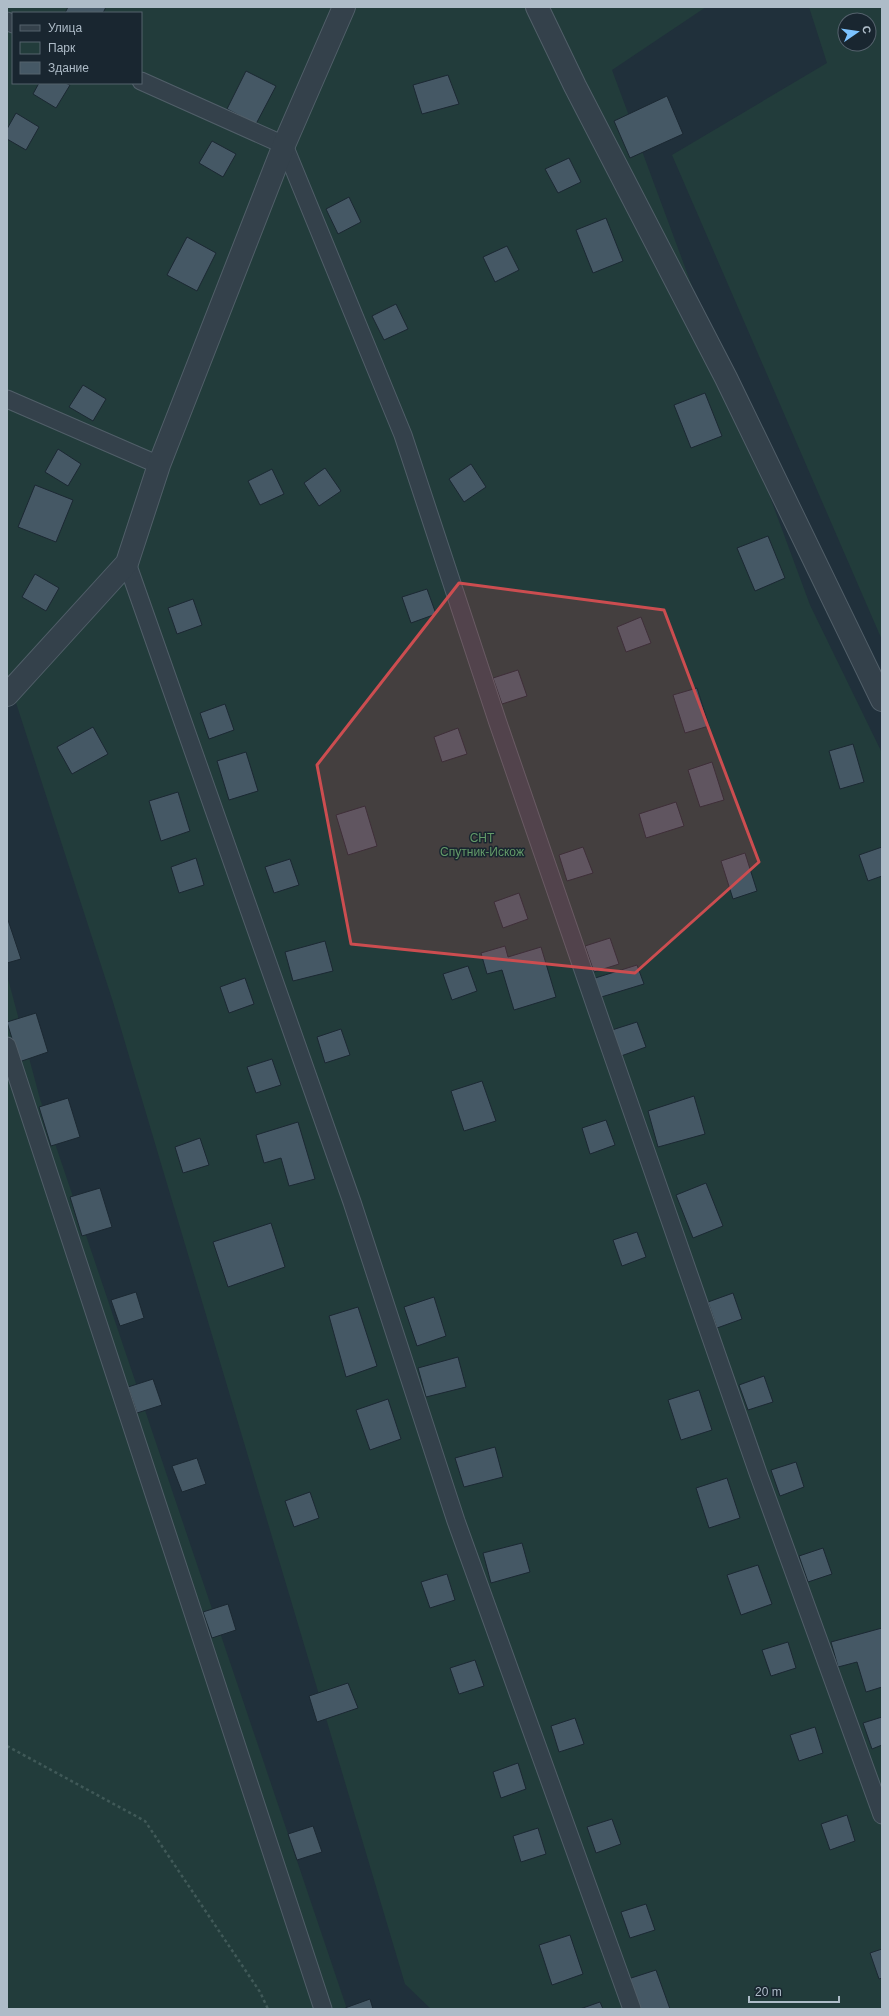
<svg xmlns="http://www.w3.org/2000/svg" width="889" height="2016" viewBox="0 0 889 2016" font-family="Arial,sans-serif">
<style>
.green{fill:#223c3b;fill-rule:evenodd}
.building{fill:#455865;stroke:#1b2832}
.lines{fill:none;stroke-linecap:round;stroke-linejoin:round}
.service-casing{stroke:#515f69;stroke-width:19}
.minor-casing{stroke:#515f69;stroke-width:24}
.path{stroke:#405958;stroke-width:2.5;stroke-dasharray:3 3;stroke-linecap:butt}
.service{stroke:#34414b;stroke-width:17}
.minor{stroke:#34414b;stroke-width:22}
.marked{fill:#cc4d50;fill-opacity:0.2;stroke:#cc4d50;stroke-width:3;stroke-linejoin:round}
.labels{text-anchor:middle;stroke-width:3;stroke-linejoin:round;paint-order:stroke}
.park-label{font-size:12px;fill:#649a68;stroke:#192630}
</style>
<rect width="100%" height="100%" fill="#20303b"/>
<g class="green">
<path d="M7,7H706L612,70L810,605L882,753V2009H431L405,1984L113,1002L7,675ZM13,13H141V83H13Z"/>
<path d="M809,7H882V640L672,155L827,63ZM845,20H869V44H845Z"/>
<path d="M7,975L40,1099L347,2009H7Z"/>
</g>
<g class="building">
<path d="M68,7H106L103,13H65Z"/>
<path d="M246,71L276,86L256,124L227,109Z"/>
<path d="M448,75L459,104L422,114L413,85Z"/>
<path d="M39,83H65L70,85L56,108L33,94Z"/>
<path d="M667,96L683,134L630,158L614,121Z"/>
<path d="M16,113L39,127L26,150L7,139V129Z"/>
<path d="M212,141L236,154L223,177L199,163Z"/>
<path d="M569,158L581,182L558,193L545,169Z"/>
<path d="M349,197L361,222L338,234L326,209Z"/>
<path d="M606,218L623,261L593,273L576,230Z"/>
<path d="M187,237L216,253L197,291L167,275Z"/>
<path d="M507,246L519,270L495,282L483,257Z"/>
<path d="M396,304L408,329L384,340L372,316Z"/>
<path d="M83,385L106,399L93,421L69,407Z"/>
<path d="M705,393L722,436L691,448L674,405Z"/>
<path d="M58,449L81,464L68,486L45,472Z"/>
<path d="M471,464L486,487L464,502L449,479Z"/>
<path d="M325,468L341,491L319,506L304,483Z"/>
<path d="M272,469L284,494L260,505L248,481Z"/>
<path d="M35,485L73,500L56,542L18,527Z"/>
<path d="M768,536L785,578L755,591L737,548Z"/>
<path d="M35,574L59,588L46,611L22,597Z"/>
<path d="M427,589L436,614L411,623L402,597Z"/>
<path d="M193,599L202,625L177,634L168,608Z"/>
<path d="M641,617L651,643L626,652L617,627Z"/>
<path d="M518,670L527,696L502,704L493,678Z"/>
<path d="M697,688L709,726L685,733L673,695Z"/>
<path d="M225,704L234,730L209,739L200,713Z"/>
<path d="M93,727L108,754L72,774L57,747Z"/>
<path d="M458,728L467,754L442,762L434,737Z"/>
<path d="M853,744L864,782L840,789L829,751Z"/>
<path d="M246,752L258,791L229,800L217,761Z"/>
<path d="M712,762L724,800L700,807L688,770Z"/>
<path d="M178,792L190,831L161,841L149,801Z"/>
<path d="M676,802L684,826L646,838L639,814Z"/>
<path d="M365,806L377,846L348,855L336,815Z"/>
<path d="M583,847L593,873L567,881L559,855Z"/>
<path d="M882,847V876L868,881L859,855Z"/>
<path d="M745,853L757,891L733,899L721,861Z"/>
<path d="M196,858L204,885L179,893L171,867Z"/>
<path d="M290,859L299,885L274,893L265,867Z"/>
<path d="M519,893L528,919L503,928L494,902Z"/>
<path d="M7,920H8L21,959L7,963Z"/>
<path d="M610,938L619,964L594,972L585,946Z"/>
<path d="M325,941L333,971L293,981L285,952Z"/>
<path d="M505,946L508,957L541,947L556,997L514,1010L502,970L487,974L481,953Z"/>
<path d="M637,965L644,984L598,998L592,979Z"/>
<path d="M468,966L477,991L452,1000L443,974Z"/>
<path d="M245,978L254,1004L229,1013L220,987Z"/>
<path d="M36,1013L48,1052L19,1062L7,1022Z"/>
<path d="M637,1022L646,1047L621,1056L612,1030Z"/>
<path d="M341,1029L350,1055L325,1063L317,1037Z"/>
<path d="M272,1059L281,1085L256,1093L247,1067Z"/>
<path d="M482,1081L496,1121L464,1131L451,1091Z"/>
<path d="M694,1096L705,1134L658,1147L648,1111Z"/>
<path d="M68,1098L80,1137L51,1146L39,1107Z"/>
<path d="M606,1120L615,1145L590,1154L582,1128Z"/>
<path d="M298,1122L315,1179L289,1186L281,1158L264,1163L256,1135Z"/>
<path d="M200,1138L209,1165L183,1173L175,1147Z"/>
<path d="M706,1183L723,1226L693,1238L676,1195Z"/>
<path d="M100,1188L112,1227L82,1236L70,1197Z"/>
<path d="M271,1223L285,1267L228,1287L213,1242Z"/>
<path d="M637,1232L646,1257L622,1266L613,1240Z"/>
<path d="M136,1292L144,1318L120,1326L111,1300Z"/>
<path d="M733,1293L742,1319L717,1328L708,1302Z"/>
<path d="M434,1297L446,1336L417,1346L404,1307Z"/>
<path d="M358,1307L377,1366L346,1377L329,1316Z"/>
<path d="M458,1357L466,1387L426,1397L418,1368Z"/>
<path d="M764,1376L773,1402L748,1410L739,1385Z"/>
<path d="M153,1379L162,1405L137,1413L128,1387Z"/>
<path d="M699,1390L712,1430L681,1440L668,1400Z"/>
<path d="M388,1399L401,1439L370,1450L356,1410Z"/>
<path d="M495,1447L503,1477L464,1487L455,1458Z"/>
<path d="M197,1458L206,1484L182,1492L172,1466Z"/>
<path d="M796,1462L804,1487L780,1496L771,1470Z"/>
<path d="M727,1478L740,1518L709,1528L696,1488Z"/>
<path d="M310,1492L319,1518L294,1527L285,1501Z"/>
<path d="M522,1543L530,1572L491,1583L483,1553Z"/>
<path d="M823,1548L832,1574L808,1582L799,1556Z"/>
<path d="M758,1565L772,1604L741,1615L727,1575Z"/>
<path d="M447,1574L455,1600L430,1608L421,1582Z"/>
<path d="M228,1604L236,1630L212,1638L203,1612Z"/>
<path d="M882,1628V1687L866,1692L857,1662L838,1667L831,1642Z"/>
<path d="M788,1642L796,1668L771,1676L762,1650Z"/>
<path d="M475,1660L484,1686L459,1694L450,1668Z"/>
<path d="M348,1683L358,1708L317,1722L309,1696Z"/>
<path d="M882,1717V1745L872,1749L863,1723Z"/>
<path d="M575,1718L584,1744L559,1752L551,1726Z"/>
<path d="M815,1727L823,1753L799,1761L790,1735Z"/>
<path d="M518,1763L526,1789L501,1798L493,1772Z"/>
<path d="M847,1815L855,1841L830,1850L821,1824Z"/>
<path d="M612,1819L621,1844L596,1853L587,1827Z"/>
<path d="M313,1826L322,1852L297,1860L288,1834Z"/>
<path d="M538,1828L546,1854L521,1862L513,1836Z"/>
<path d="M646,1904L655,1930L630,1938L621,1912Z"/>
<path d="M570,1935L583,1974L552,1985L539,1945Z"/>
<path d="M882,1949V1978L879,1979L870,1953Z"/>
<path d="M656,1970L670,2009H635L625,1980Z"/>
<path d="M370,1999L373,2009H345V2008Z"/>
<path d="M600,2002L603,2009H580Z"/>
</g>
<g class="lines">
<defs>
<g id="service">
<path d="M7,21L13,24"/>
<path d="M141,81L284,145L403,435L498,723L601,1022L758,1473L882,1815"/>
<path d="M7,399L159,465"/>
<path d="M127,563L352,1202L456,1521L632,2009"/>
<path d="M7,1046L323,2009"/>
</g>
<g id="minor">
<path d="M537,7L575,86L726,378L882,700"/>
<path d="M7,695L127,563L159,465L284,145L344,7"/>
</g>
</defs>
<use href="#service" class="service-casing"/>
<use href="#minor" class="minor-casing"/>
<path class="path" d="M7,1746L145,1821L260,1992L268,2009"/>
<use href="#service" class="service"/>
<use href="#minor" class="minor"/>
</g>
<path class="marked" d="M459,583L664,610L759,862L635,973L351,944L317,765Z"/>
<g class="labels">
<g class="park-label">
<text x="482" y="842">СНТ<tspan x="482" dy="14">Спутник-Искож</tspan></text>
</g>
</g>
<rect width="889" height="2016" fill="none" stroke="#aebcc8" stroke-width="16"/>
<rect x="12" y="12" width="130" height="72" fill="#192630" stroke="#55626d"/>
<rect x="20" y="25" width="20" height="6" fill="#34414b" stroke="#55626d"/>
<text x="48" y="32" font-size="12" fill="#aebcc8">Улица</text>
<rect x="20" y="42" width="20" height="12" fill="#223c3b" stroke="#55626d"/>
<text x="48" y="52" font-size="12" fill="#aebcc8">Парк</text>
<rect x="20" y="62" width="20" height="12" fill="#455865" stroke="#55626d"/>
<text x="48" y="72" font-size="12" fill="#aebcc8">Здание</text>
<g transform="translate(857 32) rotate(77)"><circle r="19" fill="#192630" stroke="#55626d"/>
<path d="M0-3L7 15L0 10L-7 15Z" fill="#7cc3ff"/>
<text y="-6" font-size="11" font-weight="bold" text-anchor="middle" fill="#aebcc8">С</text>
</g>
<path d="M749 1996v6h90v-6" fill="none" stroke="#aebcc8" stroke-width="2"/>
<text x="755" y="1996" font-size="12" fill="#aebcc8" stroke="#192630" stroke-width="3" paint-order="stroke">20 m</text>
</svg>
